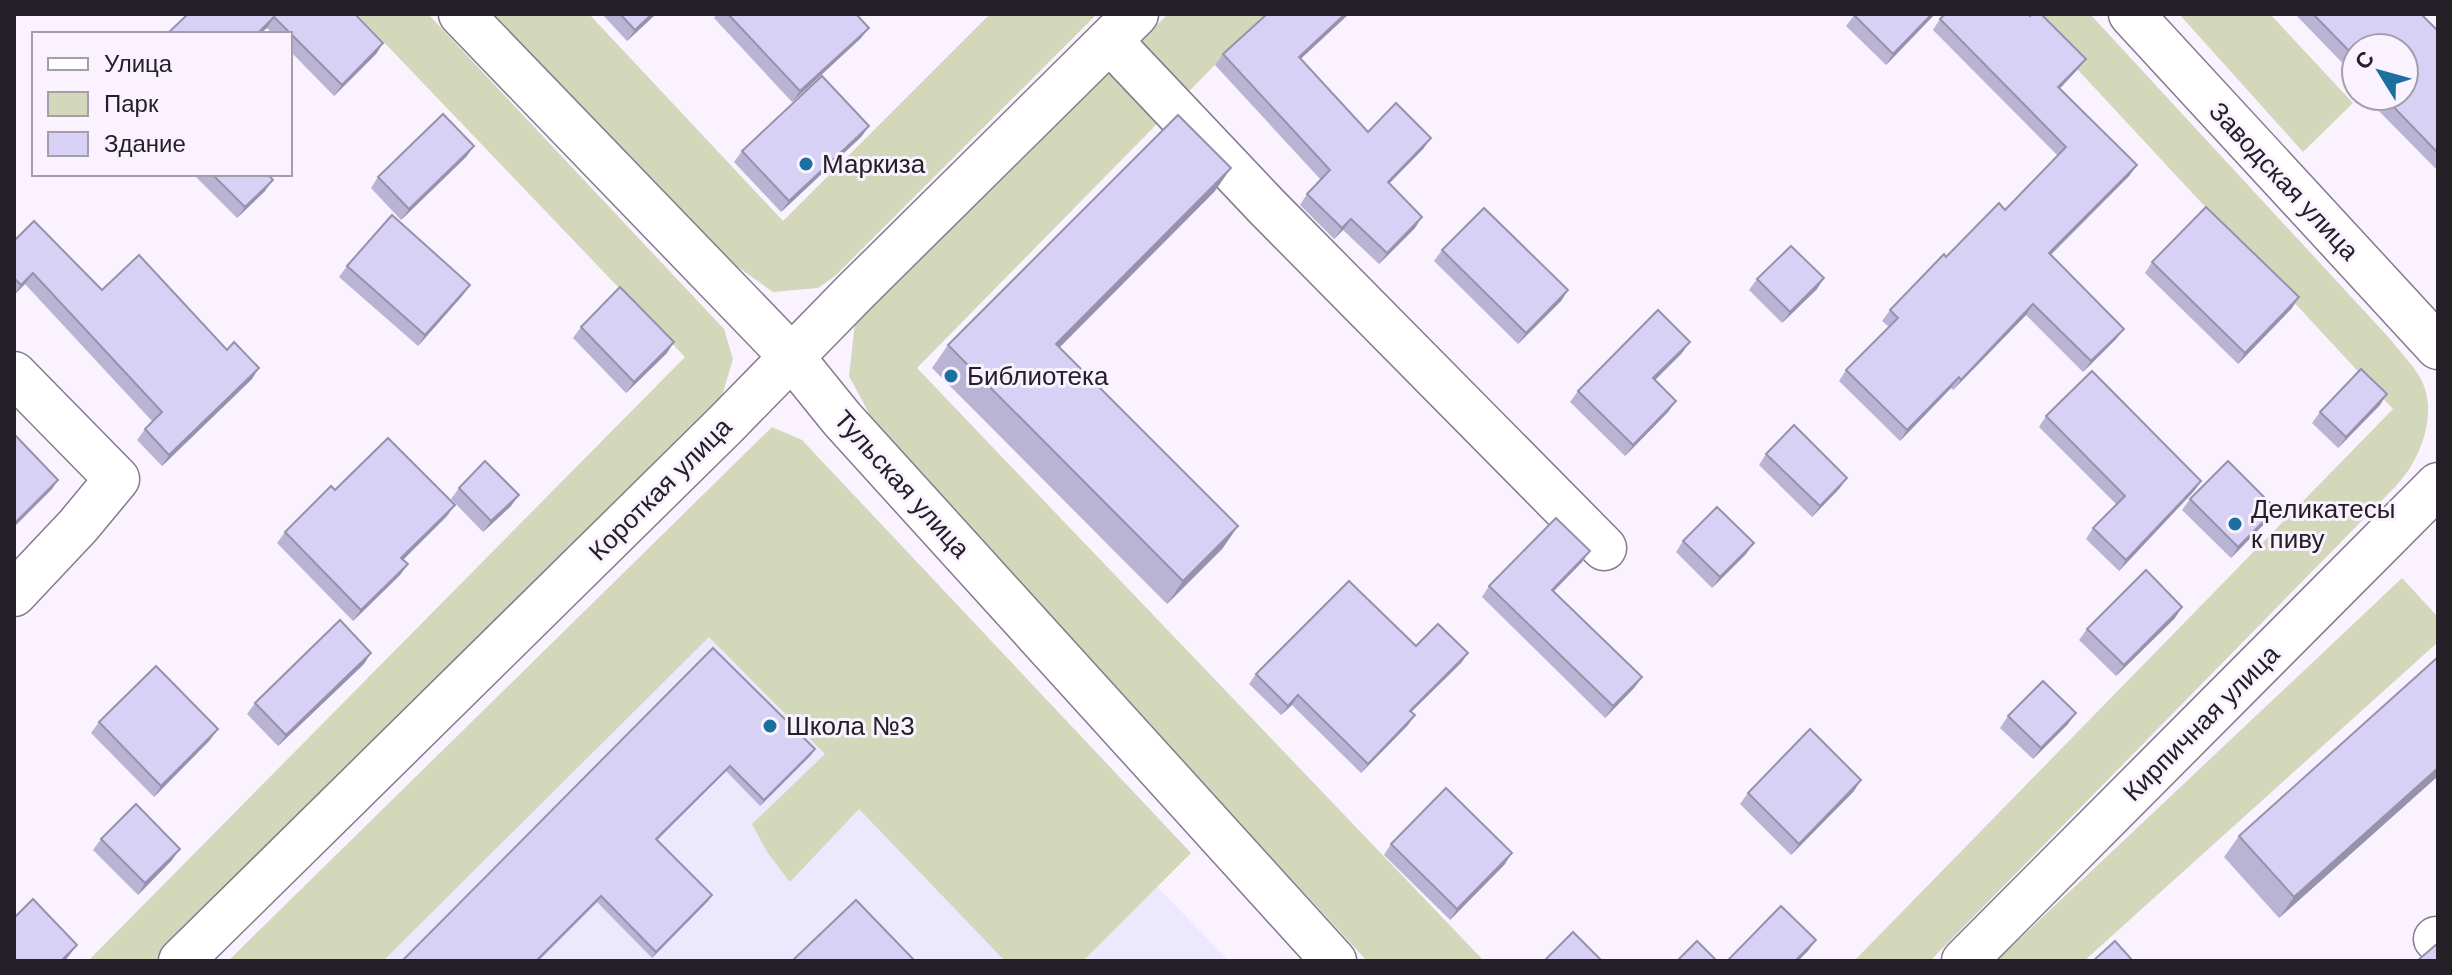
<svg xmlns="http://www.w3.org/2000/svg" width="2452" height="975" viewBox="0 0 2452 975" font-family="Helvetica,sans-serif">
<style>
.education{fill:#ece8fe}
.green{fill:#d3d8bb}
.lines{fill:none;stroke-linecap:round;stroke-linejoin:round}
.minor-casing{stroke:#85798c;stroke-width:47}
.major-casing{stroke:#85798c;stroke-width:47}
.minor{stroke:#fff;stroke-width:44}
.major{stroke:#fff;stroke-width:44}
.wall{fill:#b9b4d3}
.shaded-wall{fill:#9692ac}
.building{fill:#d7d1f5;stroke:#9692ac;stroke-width:2}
.poi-dot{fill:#1b70a0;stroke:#faf2ff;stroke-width:3}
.labels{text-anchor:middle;stroke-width:6;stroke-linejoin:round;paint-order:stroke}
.poi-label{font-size:26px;fill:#252027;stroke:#faf2ff;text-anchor:start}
.street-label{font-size:26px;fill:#252027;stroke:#faf2ff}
</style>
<rect width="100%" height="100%" fill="#faf2ff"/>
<path class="education" d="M772,490L1229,961H308Z"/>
<g class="green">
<path d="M357,14H428L724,329L733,359L722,396L164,961H88L685,357Z"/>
<path d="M492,14H589L783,221L990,14H1097L835,276L818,288L773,292L728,260Z"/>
<path d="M1168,14H1265L917,368L1484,961H1367L879,432L849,376L855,322Z"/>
<path d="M2026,14H2090L2391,340C2401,353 2415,367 2422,381C2438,415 2420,461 2396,486L1930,961H1854L2393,409Z"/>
<path d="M2179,14H2270L2353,103L2303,152Z"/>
<path d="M772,427L802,440L1191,853L1083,961H1005L859,809L790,882L767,852L752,824L825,754L709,637L383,961H228Z"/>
<path d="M2402,578L2438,617V642L2084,961H1996Z"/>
</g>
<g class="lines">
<defs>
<g id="minor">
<path d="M461,14L791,356L842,419L1334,961"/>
<path d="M1110,41L1267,207L1604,548"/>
<path d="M14,374L117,479L78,526L14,594"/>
<path d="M2436,939L2438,941"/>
<path d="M181,961L726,424L855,292L1136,14"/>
<path d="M1964,961L2438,485"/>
</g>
<path id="major" d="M2131,14L2438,347"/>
</defs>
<use href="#minor" class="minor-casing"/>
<use href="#major" class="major-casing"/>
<use href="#minor" class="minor"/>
<use href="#major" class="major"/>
</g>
<g class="wall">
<path d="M188,14H355L383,43L376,54L334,96L290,51V34H273L267,28Z"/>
<path d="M602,14H656L627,41Z"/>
<path d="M717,14H856L861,38L792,102L714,18Z"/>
<path d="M1855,14H1935L1886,65L1846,26Z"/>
<path d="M2295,14H2421L2438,31V171L2369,101L2372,96H2404L2356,48V77Z"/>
<path d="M1940,19L2086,59L2078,69L2060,88L2137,165L2129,176L2051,255L2124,329L2116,339L2083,372L2026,315L1953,390L1951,388L1900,441L1839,381L1846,370L1889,327L1882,321L1890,310L1946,257L2005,210L2058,156L1933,30Z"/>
<path d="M1223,54L1301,59L1368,132L1431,138L1423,149L1389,183L1415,228L1379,264L1343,230L1334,239L1300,205L1307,194L1321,180L1215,65Z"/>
<path d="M869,126L861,137L781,212L734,162L742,151Z"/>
<path d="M474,146L466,157L401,220L371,188L378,177Z"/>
<path d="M193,174H268L265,191L237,218Z"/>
<path d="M1215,191L1059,348L1238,526L1222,549L1167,604L932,368L948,345Z"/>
<path d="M14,241L102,290L252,379L162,466L137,440L145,429L152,421L25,284L14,295Z"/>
<path d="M1442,250L1568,290L1561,301L1518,344L1434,261Z"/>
<path d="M2152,262L2292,308L2238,364L2145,273Z"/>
<path d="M347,266L470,285L462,296L418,346L339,277Z"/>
<path d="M1757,279L1817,289L1782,323L1749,290Z"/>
<path d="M581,327L667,353L626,393L573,338Z"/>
<path d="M1682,353L1655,380L1676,401L1668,412L1625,456L1570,402L1578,391Z"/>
<path d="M2380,405L2338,448L2312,423L2320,412Z"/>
<path d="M2046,416L2201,481L2194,491L2119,571L2086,539L2093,528L2117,505L2039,427Z"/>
<path d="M1766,454L1847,478L1839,489L1812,517L1759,465Z"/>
<path d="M459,488L511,506L483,532L451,499Z"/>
<path d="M335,490L447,516L403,559L408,564L400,575L353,621L277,543L285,532Z"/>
<path d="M2190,499L2276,509L2268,520L2231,558L2182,510Z"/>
<path d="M1683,541L1746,554L1712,588L1676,552Z"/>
<path d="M1590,551L1582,562L1554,591L1642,677L1634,688L1605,718L1482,597L1489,586Z"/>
<path d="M2175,618L2116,676L2079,640L2087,629Z"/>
<path d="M713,648L811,755L760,806L726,771L657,840L712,895L708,901L652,958L597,902L538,961H402Z"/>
<path d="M1468,653L1461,663L1411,712L1408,725L1361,773L1292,705L1281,715L1249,684L1256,674Z"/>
<path d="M2438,657V776L2279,918L2224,857L2239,836Z"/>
<path d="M364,664L278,746L247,714L255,703Z"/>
<path d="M2008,716L2068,724L2033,759L2000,728Z"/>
<path d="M99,722L210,740L154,797L91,733Z"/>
<path d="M1854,791L1791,855L1740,804L1748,793Z"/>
<path d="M101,839L172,860L138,895L93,850Z"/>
<path d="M1391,844L1505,864L1450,920L1384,855Z"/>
</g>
<g class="shaded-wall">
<path d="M652,14H656L627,41L635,30Z"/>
<path d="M1345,14H1349L1291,68L1299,57Z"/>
<path d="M1932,14H1935L1886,65L1893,54Z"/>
<path d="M274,17L267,28L260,34H257Z"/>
<path d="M869,28L861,38L792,102L800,91Z"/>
<path d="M383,43L376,54L334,96L342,85Z"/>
<path d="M2086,59L2078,69L2051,98L2058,87Z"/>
<path d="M869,126L861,137L781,212L789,201Z"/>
<path d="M1431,138L1423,149L1380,193L1388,182Z"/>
<path d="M474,146L466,157L401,220L409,209Z"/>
<path d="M2137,165L2129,176L2041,264L2049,253Z"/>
<path d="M1231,168L1215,191L1040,367L1056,344Z"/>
<path d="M273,180L265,191L237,218L245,207Z"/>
<path d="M1422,217L1415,228L1379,264L1387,253Z"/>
<path d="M1351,219L1343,230L1334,239L1342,228Z"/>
<path d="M33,273L25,284L14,295L21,285Z"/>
<path d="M1824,278L1817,289L1782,323L1790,312Z"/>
<path d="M470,285L462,296L418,346L425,335Z"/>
<path d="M1568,290L1561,301L1518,344L1526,333Z"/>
<path d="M2299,297L2292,308L2238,364L2245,353Z"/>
<path d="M2033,304L2026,315L1953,390L1961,380Z"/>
<path d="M2124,329L2116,339L2083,372L2091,361Z"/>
<path d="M674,342L667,353L626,393L634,382Z"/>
<path d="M1690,342L1682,353L1646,389L1653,378Z"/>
<path d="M259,368L252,379L162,466L169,455Z"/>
<path d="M1959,377L1951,388L1900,441L1907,430Z"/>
<path d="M2387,394L2380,405L2338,448L2346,437Z"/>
<path d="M1676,401L1668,412L1625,456L1633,445Z"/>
<path d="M1847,478L1839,489L1812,517L1820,506Z"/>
<path d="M58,480L52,489L14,527V524Z"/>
<path d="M2201,481L2194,491L2119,571L2126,560Z"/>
<path d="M519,495L511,506L483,532L491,521Z"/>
<path d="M455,505L447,516L394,569L401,558Z"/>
<path d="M2276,509L2268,520L2231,558L2238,547Z"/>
<path d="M1238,526L1222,549L1167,604L1183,581Z"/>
<path d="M1754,543L1746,554L1712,588L1720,577Z"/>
<path d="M1590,551L1582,562L1544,601L1552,590Z"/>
<path d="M408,564L400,575L353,621L361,610Z"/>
<path d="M2182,607L2175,618L2116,676L2124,665Z"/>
<path d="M371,653L364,664L278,746L286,735Z"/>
<path d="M1468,653L1461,663L1403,720L1410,711Z"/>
<path d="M1642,677L1634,688L1605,718L1613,706Z"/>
<path d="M1298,695L1292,705L1281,715L1288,706Z"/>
<path d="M2076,713L2068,724L2033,759L2041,748Z"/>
<path d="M1415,715L1408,725L1361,773L1368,764Z"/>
<path d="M218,729L210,740L154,797L161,786Z"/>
<path d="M815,749L811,755L760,806L764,800Z"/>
<path d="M730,766L726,771L652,845L656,839Z"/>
<path d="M2438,768V776L2279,918L2294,897Z"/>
<path d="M1861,780L1854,791L1791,855L1799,844Z"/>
<path d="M180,849L172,860L138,895L145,883Z"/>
<path d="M1512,853L1505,864L1450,920L1457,909Z"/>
<path d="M712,895L708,901L652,958L656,952Z"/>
<path d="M601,896L597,902L538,961H536Z"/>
<path d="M1816,940L1808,951L1798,961H1795Z"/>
<path d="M77,945L65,961H61Z"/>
</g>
<g class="building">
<path d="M188,14H355L383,43L342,85L274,17L257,34H167Z"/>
<path d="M620,14H652L635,30Z"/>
<path d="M728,14H856L869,28L800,91Z"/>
<path d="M1267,14H1345L1299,57L1368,132L1396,103L1431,138L1388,182L1422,217L1387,253L1351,219L1342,228L1307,194L1330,170L1223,54Z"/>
<path d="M1855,14H1932L1893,54L1854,15Z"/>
<path d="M1945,14H2028L2030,16L2032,14H2041L2086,59L2058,87L2137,165L2049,253L2124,329L2091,361L2033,304L1961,380L1959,377L1907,430L1846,370L1898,318L1890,310L1944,254L1946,257L1999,203L2005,210L2066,147L1940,19Z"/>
<path d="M2313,14H2421L2438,31V153L2383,96H2404V48H2356V58Z"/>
<path d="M822,76L869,126L789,201L742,151Z"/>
<path d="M443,114L474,146L409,209L378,177Z"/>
<path d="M1178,115L1231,168L1056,344L1238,526L1183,581L948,345Z"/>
<path d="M212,174H268L273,180L245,207Z"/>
<path d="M2206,207L2299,297L2245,353L2152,262Z"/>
<path d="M1484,208L1568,290L1526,333L1442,250Z"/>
<path d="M392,215L470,285L425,335L347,266Z"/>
<path d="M34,221L102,290L139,255L227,350L234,342L259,368L169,455L145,429L162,412L33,273L21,285L14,278V241Z"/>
<path d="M1791,246L1824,278L1790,312L1757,279Z"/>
<path d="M620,287L674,342L634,382L581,327Z"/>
<path d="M1658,310L1690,342L1653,378L1676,401L1633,445L1578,391Z"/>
<path d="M2361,369L2387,394L2346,437L2320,412Z"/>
<path d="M2092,371L2201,481L2126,560L2093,528L2125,496L2046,416Z"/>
<path d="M1794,425L1847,478L1820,506L1766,454Z"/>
<path d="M14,434L58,480L14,524Z"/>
<path d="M388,438L455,505L401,558L408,564L361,610L285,532L331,486L335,490Z"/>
<path d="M485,461L519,495L491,521L459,488Z"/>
<path d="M2228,461L2276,509L2238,547L2190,499Z"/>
<path d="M1717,507L1754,543L1720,577L1683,541Z"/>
<path d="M1556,518L1590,551L1552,590L1642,677L1613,706L1489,586Z"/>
<path d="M2146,570L2182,607L2124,665L2087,629Z"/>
<path d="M1349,581L1416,646L1438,624L1468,653L1410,711L1415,715L1368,764L1298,695L1288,706L1256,674Z"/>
<path d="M340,620L371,653L286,735L255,703Z"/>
<path d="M713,648L815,749L764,800L730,766L656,839L712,895L656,952L601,896L536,961H402Z"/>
<path d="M2438,657V768L2294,897L2239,836Z"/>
<path d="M156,666L218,729L161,786L99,722Z"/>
<path d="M2043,681L2076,713L2041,748L2008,716Z"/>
<path d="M1810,729L1861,780L1799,844L1748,793Z"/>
<path d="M1446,788L1512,853L1457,909L1391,844Z"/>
<path d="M136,804L180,849L145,883L101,839Z"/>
<path d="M33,899L77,945L61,961H14V918Z"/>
<path d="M856,900L915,961H792Z"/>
<path d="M1781,906L1816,940L1795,961H1732L1729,959Z"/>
<path d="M1573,932L1602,961H1544Z"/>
<path d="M1697,941L1717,961H1677Z"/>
<path d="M2115,941L2133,961H2093Z"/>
<path d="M2438,943V961H2417Z"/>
</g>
<g class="poi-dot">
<circle cx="806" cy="164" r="8"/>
<circle cx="951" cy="376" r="8"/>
<circle cx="2235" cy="524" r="8"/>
<circle cx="770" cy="726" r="8"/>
</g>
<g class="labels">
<g class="poi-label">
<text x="822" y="173">Маркиза</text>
<text x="967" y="385">Библиотека</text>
<text x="2251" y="518">Деликатесы<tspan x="2251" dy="30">к пиву</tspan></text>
<text x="786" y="735">Школа №3</text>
</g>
<g class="street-label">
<text transform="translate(2284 181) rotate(47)" y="9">Заводская улица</text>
<text transform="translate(902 484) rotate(48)" y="9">Тульская улица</text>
<text transform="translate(660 489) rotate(-45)" y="9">Короткая улица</text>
<text transform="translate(2201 723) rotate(-45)" y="9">Кирпичная улица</text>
</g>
</g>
<rect width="2452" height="975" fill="none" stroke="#252027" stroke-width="32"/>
<rect x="32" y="32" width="260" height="144" fill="#faf2ff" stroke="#a59ea9" stroke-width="2"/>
<rect x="48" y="58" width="40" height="12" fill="#ffffff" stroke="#a59ea9" stroke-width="2"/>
<text x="104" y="72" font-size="24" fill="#252027">Улица</text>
<rect x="48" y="92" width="40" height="24" fill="#d3d8bb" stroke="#a59ea9" stroke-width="2"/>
<text x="104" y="112" font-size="24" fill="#252027">Парк</text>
<rect x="48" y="132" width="40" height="24" fill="#d7d1f5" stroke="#a59ea9" stroke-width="2"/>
<text x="104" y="152" font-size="24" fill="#252027">Здание</text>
<g transform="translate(2380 72) rotate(307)"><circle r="38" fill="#faf2ff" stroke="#a59ea9" stroke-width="2"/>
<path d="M0-6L14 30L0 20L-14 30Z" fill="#1b70a0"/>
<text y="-12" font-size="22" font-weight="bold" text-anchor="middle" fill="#252027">С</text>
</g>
</svg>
